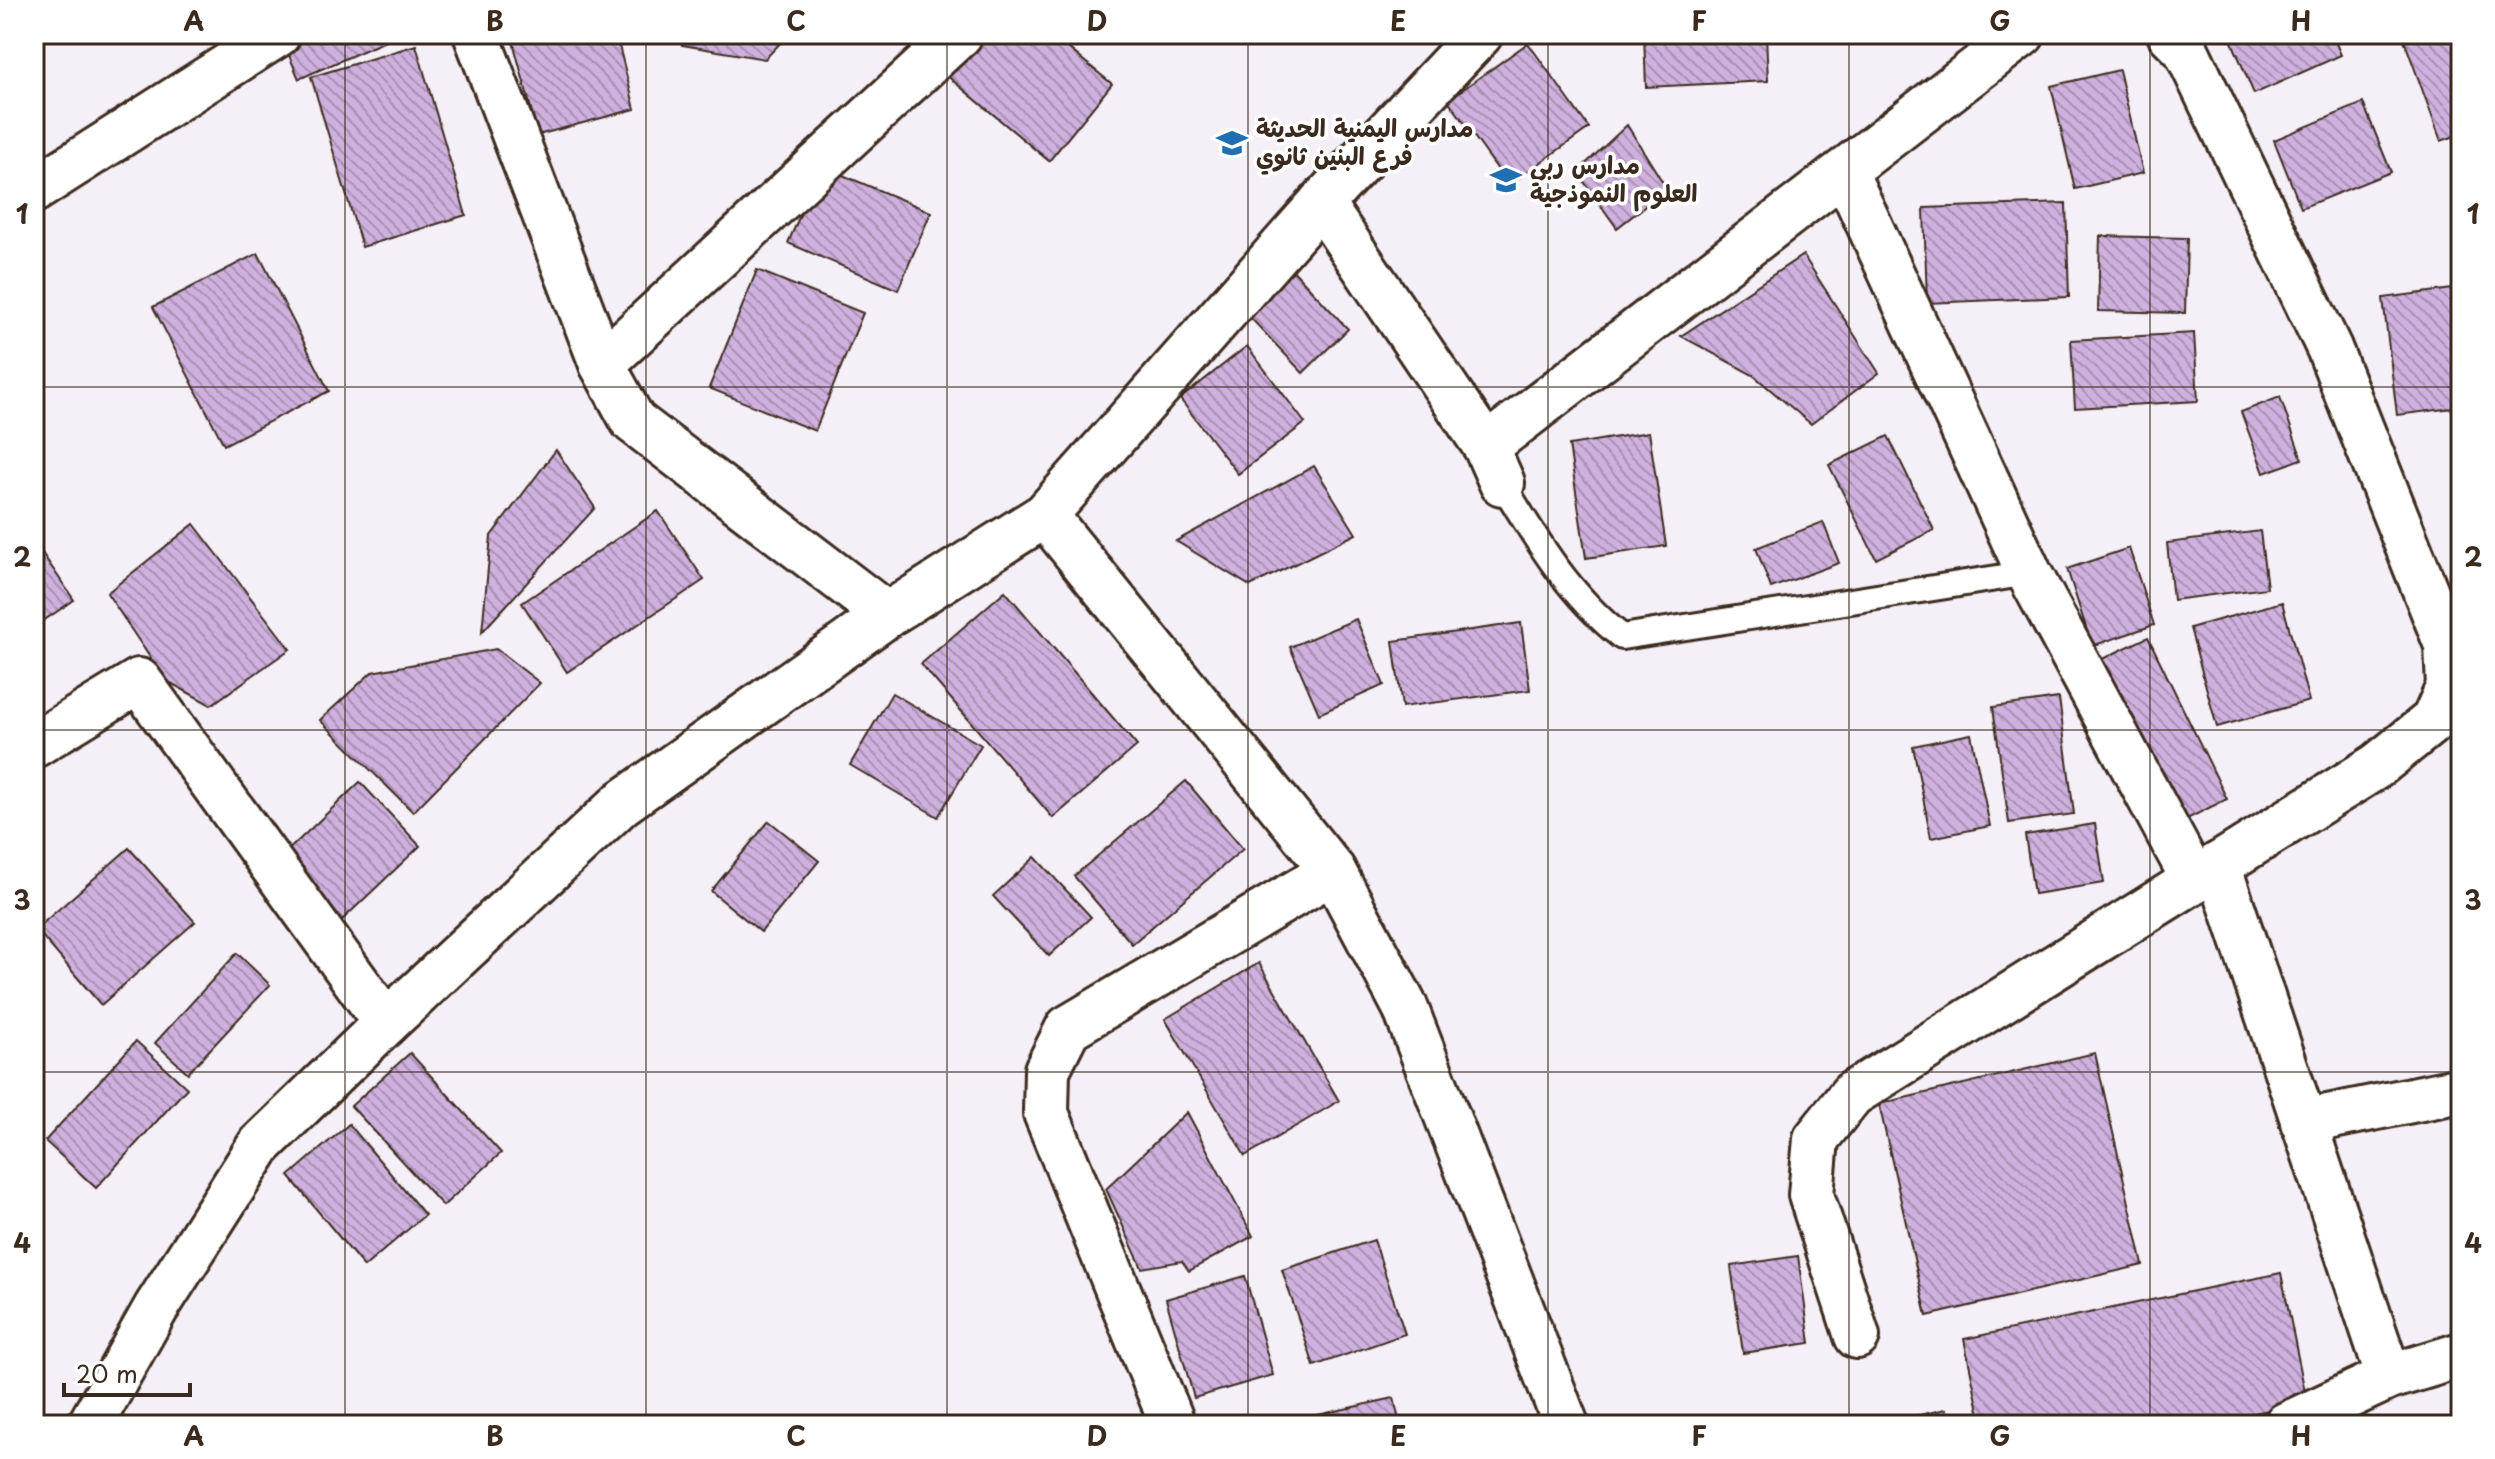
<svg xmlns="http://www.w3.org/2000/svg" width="2495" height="1459" viewBox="0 0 2495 1459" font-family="'Playpen Sans','Playpen Sans Arabic',sans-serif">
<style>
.building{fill:url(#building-back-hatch);stroke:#3b2a1e;stroke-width:2}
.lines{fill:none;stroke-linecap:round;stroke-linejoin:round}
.lane-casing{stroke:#3b2a1e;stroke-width:30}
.street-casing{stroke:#3b2a1e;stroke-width:50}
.lane{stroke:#fff;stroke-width:24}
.street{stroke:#fff;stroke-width:44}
.grid{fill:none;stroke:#3b2a1e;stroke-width:2;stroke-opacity:0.55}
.labels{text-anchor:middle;stroke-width:7;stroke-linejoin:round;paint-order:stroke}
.poi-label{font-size:24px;font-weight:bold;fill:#3b2a1e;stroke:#fff;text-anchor:start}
.neatline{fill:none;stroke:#3b2a1e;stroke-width:3}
.grid-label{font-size:26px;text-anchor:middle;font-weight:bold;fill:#3b2a1e}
</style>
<defs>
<pattern id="building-back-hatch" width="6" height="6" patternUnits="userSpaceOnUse" patternTransform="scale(2)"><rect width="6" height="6" fill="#ceb1de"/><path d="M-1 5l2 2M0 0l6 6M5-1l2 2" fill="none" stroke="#a890b3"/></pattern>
</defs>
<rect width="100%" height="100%" fill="#f5eff8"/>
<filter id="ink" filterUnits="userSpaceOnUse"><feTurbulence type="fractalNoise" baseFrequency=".0125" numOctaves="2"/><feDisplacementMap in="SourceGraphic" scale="16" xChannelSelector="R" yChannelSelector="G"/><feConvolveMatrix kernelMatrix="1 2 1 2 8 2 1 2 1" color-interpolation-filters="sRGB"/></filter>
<g filter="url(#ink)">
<g class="building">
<path d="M280,34H399V35L299,79Z"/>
<path d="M511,34H616L635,109L538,135Z"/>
<path d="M685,34H789L765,59L682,45Z"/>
<path d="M978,34H1051L1112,84L1049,161L945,74Z"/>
<path d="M1644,34H1766L1768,81L1646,87Z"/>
<path d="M2236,34H2332L2341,55L2254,94L2230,37Z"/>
<path d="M2402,34H2461V134L2441,141Z"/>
<path d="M1528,43L1589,128L1509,185L1448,100Z"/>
<path d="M416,45L466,215L362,247L311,77Z"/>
<path d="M2119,70L2143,173L2075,189L2051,86Z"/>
<path d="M2363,103L2391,172L2301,208L2274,140Z"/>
<path d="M1627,125L1667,189L1617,228L1577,172Z"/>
<path d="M821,166L931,212L898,290L788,243Z"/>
<path d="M2066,203L2069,297L1927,303L1924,208Z"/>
<path d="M2100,236L2187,238L2185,313L2098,311Z"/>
<path d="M258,253L329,391L224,445L153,307Z"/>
<path d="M1803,255L1879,373L1811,424L1753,375L1681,336Z"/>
<path d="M1288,265L1348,329L1303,373L1242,309Z"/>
<path d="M757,270L863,313L815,431L709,388Z"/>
<path d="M2461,288V407L2397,415L2383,298Z"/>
<path d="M2194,333L2198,401L2075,408L2071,340Z"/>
<path d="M1247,346L1305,423L1238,474L1180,399Z"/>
<path d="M2280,397L2302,459L2264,473L2241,412Z"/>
<path d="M1649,432L1666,546L1586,558L1569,445Z"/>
<path d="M1888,436L1934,530L1876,559L1829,465Z"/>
<path d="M556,450L595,508L482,632L491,536Z"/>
<path d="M1314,466L1356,534L1250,586L1176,541Z"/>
<path d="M658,511L704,580L567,672L522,603Z"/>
<path d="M1823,522L1839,563L1771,588L1756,548Z"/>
<path d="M194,524L290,649L211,705L165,680L107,593Z"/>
<path d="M2260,531L2267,588L2173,600L2167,543Z"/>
<path d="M34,541L74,600L34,627Z"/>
<path d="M2129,548L2154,625L2092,646L2067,569Z"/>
<path d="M1005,591L1137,746L1053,818L921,664Z"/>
<path d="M2282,602L2309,701L2217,727L2190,628Z"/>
<path d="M1356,619L1384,685L1319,714L1290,647Z"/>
<path d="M1521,623L1530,690L1402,707L1393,641Z"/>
<path d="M2148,637L2227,799L2177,824L2098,661Z"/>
<path d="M496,649L540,683L413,812L320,720L372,672Z"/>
<path d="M892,693L981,745L938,817L850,765Z"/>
<path d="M2059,698L2074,814L2009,823L1993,707Z"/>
<path d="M1971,734L1990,826L1931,838L1913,746Z"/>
<path d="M1186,781L1243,849L1132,944L1074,876Z"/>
<path d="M360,782L420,846L341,921L281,857Z"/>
<path d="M769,821L819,861L761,932L711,891Z"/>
<path d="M2095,824L2104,883L2034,894L2025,835Z"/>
<path d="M129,848L195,922L101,1005L36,929Z"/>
<path d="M1035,857L1091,917L1049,956L993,896Z"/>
<path d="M237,953L270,985L188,1073L155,1043Z"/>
<path d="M1259,963L1339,1101L1245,1156L1165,1019Z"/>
<path d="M136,1041L187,1088L96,1188L45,1141Z"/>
<path d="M410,1053L501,1153L443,1206L351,1106Z"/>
<path d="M2095,1053L2143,1265L1927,1316L1879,1104Z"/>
<path d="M1187,1112L1253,1236L1189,1271L1182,1261L1142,1268L1106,1189Z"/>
<path d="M349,1124L425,1215L364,1267L289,1176Z"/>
<path d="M1374,1240L1405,1334L1314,1366L1282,1270Z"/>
<path d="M1798,1256L1810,1343L1743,1353L1731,1266Z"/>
<path d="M2281,1273L2307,1402L2198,1425H1982L1964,1339Z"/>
<path d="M1245,1276L1273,1375L1194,1398L1166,1299Z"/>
<path d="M1394,1398L1400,1425H1277V1424Z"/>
<path d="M1946,1409L1950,1425H1876Z"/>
</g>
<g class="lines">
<defs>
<path id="lane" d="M1502,483C1537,541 1569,595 1622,637L2029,573"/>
<g id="street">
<path d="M476,34L602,364L633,421L887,615"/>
<path d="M1845,172L2029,573L2194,880"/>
<path d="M34,190L278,34"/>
<path d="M1321,203L1486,447L1502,483"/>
<path d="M602,364L960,34"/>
<path d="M1486,447L2022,34"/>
<path d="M1045,515L1333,871L1068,1028L1047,1070L1046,1113L1173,1425"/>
<path d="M34,745L139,681L386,1023"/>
<path d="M2218,865L2389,1377"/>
<path d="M1333,871L1405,1007L1566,1425"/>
<path d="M2303,1122L2461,1090"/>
<path d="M1857,1336L1811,1195L1816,1139L1852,1094L2377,766L2434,720L2449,686L2447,645L2329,348L2186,50L2170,34"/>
<path d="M90,1425L156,1308L260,1145L386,1023L622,803L887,615L1045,515L1321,203L1480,34"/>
<path d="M2286,1425L2389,1377L2461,1355"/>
</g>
</defs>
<use href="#lane" class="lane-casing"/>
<use href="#street" class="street-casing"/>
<use href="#lane" class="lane"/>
<use href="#street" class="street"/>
</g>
</g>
<path class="grid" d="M345,34V1425M646,34V1425M947,34V1425M1248,34V1425M1548,34V1425M1849,34V1425M2150,34V1425M34,387H2461M34,730H2461M34,1072H2461"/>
<defs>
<symbol id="school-bare" viewBox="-9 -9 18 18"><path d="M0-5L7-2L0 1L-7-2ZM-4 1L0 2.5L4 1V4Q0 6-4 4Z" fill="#1f6fb2" stroke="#fff" stroke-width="2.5" paint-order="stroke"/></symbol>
</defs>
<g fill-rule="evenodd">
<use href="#school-bare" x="1210" y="121" width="44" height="44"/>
<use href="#school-bare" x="1484" y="158" width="44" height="44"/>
</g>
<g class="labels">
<g class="poi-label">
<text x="1256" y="137">مدارس اليمنية الحديثة<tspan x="1256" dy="28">فرع البنين ثانوي</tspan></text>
<text x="1530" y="174">مدارس ربى<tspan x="1530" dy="28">العلوم النموذجية</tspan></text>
</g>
</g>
<rect width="2495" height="1459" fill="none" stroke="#fff" stroke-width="88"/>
<path d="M64 1383v12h126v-12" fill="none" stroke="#3b2a1e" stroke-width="4"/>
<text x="76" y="1383" font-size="24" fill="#3b2a1e" stroke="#ffffff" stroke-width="6" paint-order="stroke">20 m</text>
<rect x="44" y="44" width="2407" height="1371" class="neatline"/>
<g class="grid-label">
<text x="194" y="31">A</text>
<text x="495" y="31">B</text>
<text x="796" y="31">C</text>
<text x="1097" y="31">D</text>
<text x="1398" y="31">E</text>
<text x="1699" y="31">F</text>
<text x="2000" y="31">G</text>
<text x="2301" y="31">H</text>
<text x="22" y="224">1</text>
<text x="2473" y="224">1</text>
<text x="22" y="567">2</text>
<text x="2473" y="567">2</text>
<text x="22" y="910">3</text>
<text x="2473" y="910">3</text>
<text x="22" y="1253">4</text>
<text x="2473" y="1253">4</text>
<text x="194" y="1446">A</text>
<text x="495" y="1446">B</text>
<text x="796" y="1446">C</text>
<text x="1097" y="1446">D</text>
<text x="1398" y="1446">E</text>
<text x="1699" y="1446">F</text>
<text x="2000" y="1446">G</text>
<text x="2301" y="1446">H</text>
</g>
</svg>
